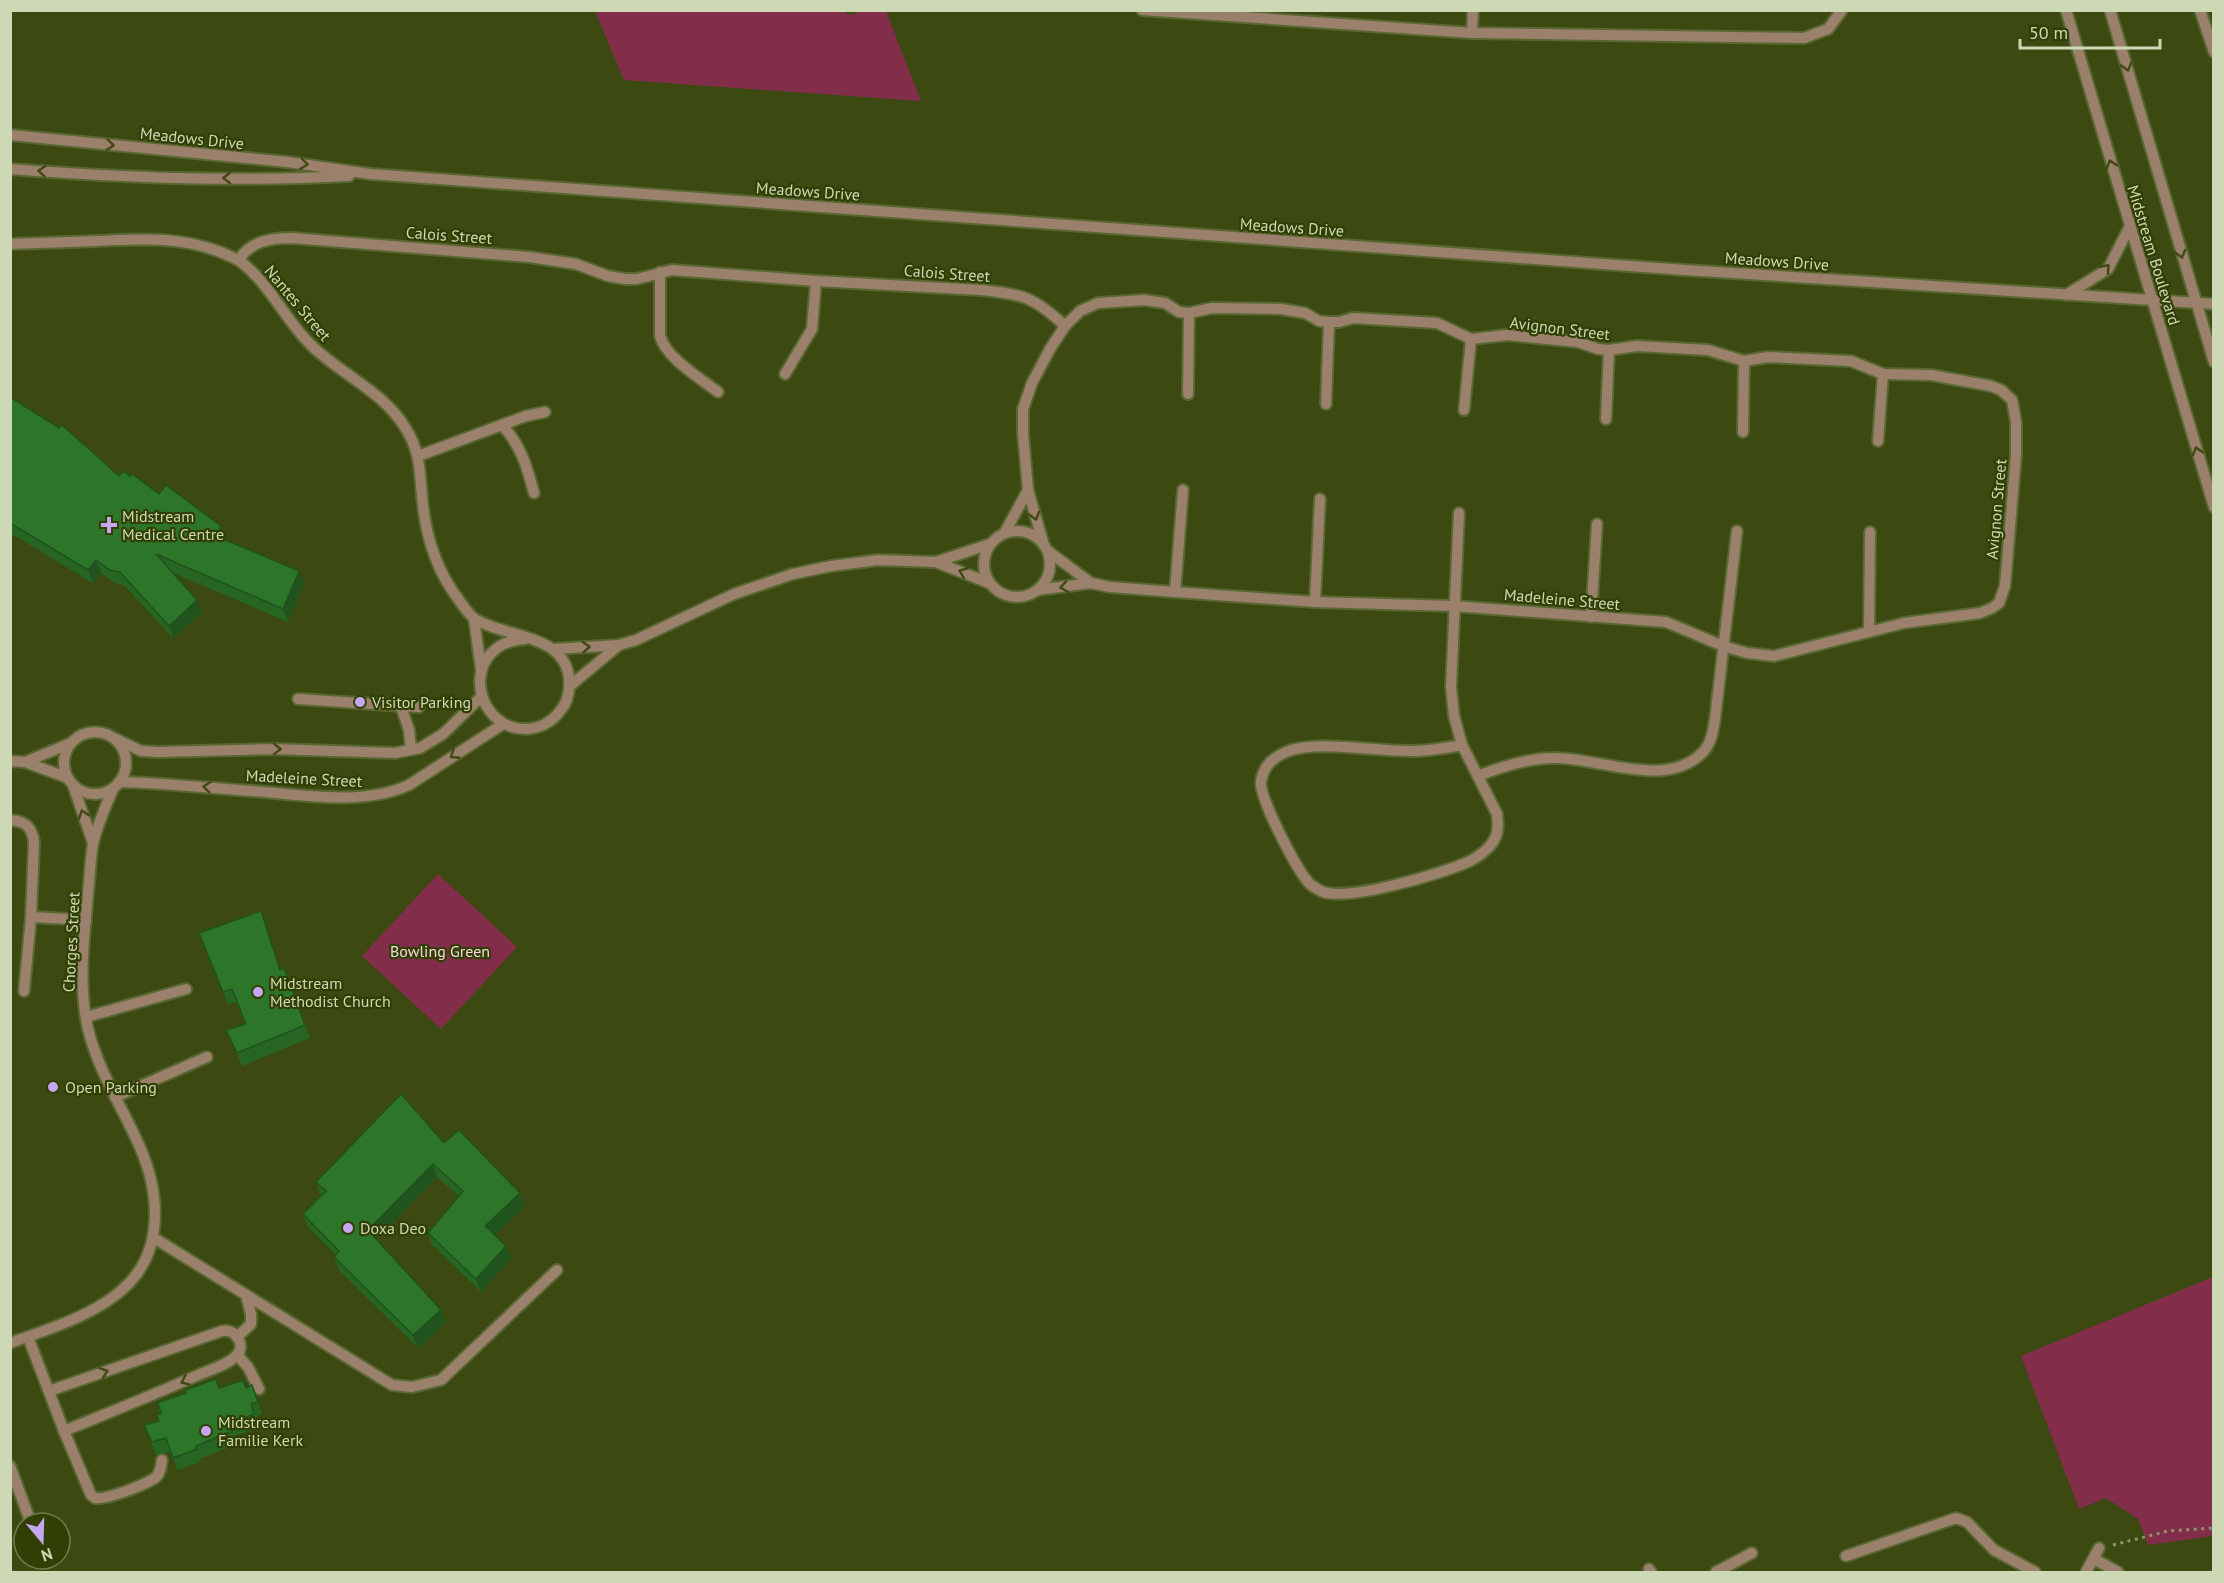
<svg xmlns="http://www.w3.org/2000/svg" width="2224" height="1583" viewBox="0 0 2224 1583" font-family="'PT Sans',sans-serif">
<style>
.green{fill:#822e4b}
.lines{fill:none;stroke-linecap:round;stroke-linejoin:round}
.minor-casing{stroke:#596733;stroke-width:14}
.path{stroke:#899668;stroke-width:3;stroke-dasharray:3 4.5;stroke-linecap:butt}
.minor{stroke:#9b816b;stroke-width:10}
.wall{fill:#276523}
.shaded-wall{fill:#20531d}
.building{fill:#2d7629;stroke:#20531d;stroke-width:1.5}
.oneway{stroke:#424913}
.poi-dot{fill:#c5a7f1;stroke:#323f04;stroke-width:2}
.labels{text-anchor:middle;stroke-width:4.5;stroke-linejoin:round;paint-order:stroke}
.street-label{font-size:16px;fill:#cdd9b5;stroke:#323f04}
.poi-label{font-size:16px;fill:#cdd9b5;stroke:#323f04;text-anchor:start}
.park-label{font-size:16px;fill:#f4d7de;stroke:#323f04}
</style>
<rect width="100%" height="100%" fill="#3c4a12"/>
<g class="green">
<path d="M843,10L848,15L865,11H886L921,101L624,80L595,11Z"/>
<path d="M438,874L517,947L441,1029L362,956Z"/>
<path d="M2213,1277V1536L2148,1545L2138,1519L2106,1498L2079,1509L2021,1356Z"/>
</g>
<g class="lines">
<defs>
<g id="minor">
<path d="M1142,10L1472,33L1804,38L1828,29L1842,10"/>
<path d="M2066,10L2214,507"/>
<path d="M2110,10L2214,362"/>
<path d="M2200,10L2214,52"/>
<path d="M1472,33L1473,10"/>
<path d="M10,135L288,162L370,174L1685,270L2214,304"/>
<path d="M10,169C123,178 236,182 349,176"/>
<path d="M10,244C39,243 68,242 97,241C142,239 180,236 223,253C229,256 236,258 241,262C271,285 286,322 313,347C346,378 389,394 410,436C420,455 420,475 422,496C425,534 435,569 459,600C463,606 469,615 475,619C505,638 564,633 569,678C570,689 568,702 560,711C552,722 539,729 525,729C484,729 463,674 497,648C505,642 515,640 525,639"/>
<path d="M239,259C252,241 270,238 292,238L529,257L576,264L608,276L625,279H637L672,270L816,281L981,290C1023,294 1034,297 1065,326"/>
<path d="M660,272V336C666,358 700,378 718,392"/>
<path d="M2066,295L2108,269L2130,226"/>
<path d="M785,374L812,329L816,281"/>
<path d="M1188,394L1189,313"/>
<path d="M1326,404L1329,322"/>
<path d="M1464,410L1471,339"/>
<path d="M1606,419L1609,350"/>
<path d="M502,425C521,445 527,467 534,493"/>
<path d="M1743,432L1744,361"/>
<path d="M1878,441L1883,374"/>
<path d="M418,456L526,416L545,412"/>
<path d="M1459,513L1451,687L1454,716L1462,745L1497,814C1498,823 1499,832 1494,840C1490,848 1478,857 1470,861C1445,873 1344,903 1321,891C1317,889 1312,886 1309,883C1297,870 1259,798 1261,781C1264,766 1272,758 1286,752C1315,739 1378,752 1412,751C1429,751 1446,748 1462,745"/>
<circle cx="1017" cy="564" r="33"/>
<path d="M1005,532L1028,490"/>
<path d="M1048,551L1091,583"/>
<path d="M936,562L989,583"/>
<path d="M1037,590L1091,583L1110,587L1175,592L1315,602L1453,606L1666,622L1723,646L1747,653L1774,656L1904,623L1980,613L1992,608L1999,603L2005,586L2016,455V422L2012,400L2001,390L1991,386L1931,375L1883,374L1851,361L1768,357L1744,361L1708,350L1637,346L1609,350L1598,349L1578,342L1507,335L1471,339L1437,323L1353,318L1339,322H1329L1319,321L1305,313L1281,309L1212,308L1189,313L1179,312L1165,303L1144,300L1098,303L1080,311L1065,326L1050,349L1032,383L1023,409V434L1028,490L1043,542"/>
<path d="M1175,592L1183,490"/>
<path d="M1315,602L1320,499"/>
<path d="M1591,617L1597,524"/>
<path d="M474,619L481,669"/>
<path d="M1869,632L1870,532"/>
<path d="M554,649L619,645L636,640L734,594L793,574L831,566L878,560L936,562L990,544"/>
<path d="M570,686L619,645"/>
<path d="M298,699L419,707"/>
<path d="M401,706L409,730L411,749"/>
<circle cx="95" cy="763" r="31"/>
<path d="M116,739L141,751L158,752L274,749L395,753L420,748L443,734L481,697"/>
<path d="M10,761L25,762L68,778"/>
<path d="M25,762L71,743"/>
<path d="M1478,776C1503,766 1528,758 1554,758C1598,757 1665,790 1702,753C1711,745 1713,731 1715,719L1737,531"/>
<path d="M119,782C164,783 209,788 253,791C302,795 363,806 409,785L503,724"/>
<path d="M73,785L93,843"/>
<path d="M10,820C25,821 32,827 34,842L31,917L24,991"/>
<path d="M31,917L86,920"/>
<path d="M86,1017L186,989"/>
<path d="M115,1097L207,1057"/>
<path d="M154,1238L392,1385L412,1387L441,1380L557,1270"/>
<path d="M28,1337L64,1431L91,1495L95,1498C107,1500 144,1485 155,1478C160,1474 161,1467 162,1460"/>
<path d="M237,1337L251,1324V1314L246,1295"/>
<path d="M10,1343C46,1330 96,1315 124,1288C165,1251 160,1192 139,1145C122,1107 98,1070 88,1029C78,985 84,938 88,894C90,877 90,860 93,844C97,825 106,806 113,789"/>
<path d="M237,1355L248,1367L259,1389"/>
<path d="M49,1391L222,1331C229,1330 234,1332 238,1338C241,1343 242,1350 237,1355C228,1365 209,1370 196,1376C153,1395 108,1413 64,1431"/>
<path d="M10,1466L31,1523"/>
<path d="M1846,1556L1956,1518L1967,1522L1994,1550L2035,1572"/>
<path d="M2094,1559L2118,1572"/>
<path d="M1649,1569L1651,1572"/>
<path d="M1716,1572L1752,1553"/>
<path d="M2086,1572L2099,1548"/>
</g>
</defs>
<use href="#minor" class="minor-casing"/>
<path class="path" d="M2113,1545L2168,1531L2214,1528"/>
<use href="#minor" class="minor"/>
</g>
<g class="wall">
<path d="M10,397L119,476H130L159,494L221,526L225,539L299,571L304,584L288,622L171,572L197,600L202,613L173,638L124,585L115,583L101,573L93,583L10,533Z"/>
<path d="M265,923L280,969L284,968L310,1038L242,1066L226,1030L245,1024L236,1002L228,1004L199,933Z"/>
<path d="M444,1143L525,1206L494,1235L506,1246L511,1259L481,1292L432,1245L428,1233L459,1196L437,1177L376,1239L441,1310L446,1322L418,1348L339,1270L334,1257L336,1255L308,1227L303,1214L322,1196L320,1194L316,1182Z"/>
<path d="M252,1385L262,1414L256,1417L259,1427L235,1436L237,1444L200,1459L201,1462L177,1470L171,1451L156,1455L144,1425L159,1421L160,1413L157,1403L219,1388H246Z"/>
</g>
<g class="shaded-wall">
<path d="M221,526L225,539L221,548L216,536Z"/>
<path d="M96,560L101,573L93,583L88,570Z"/>
<path d="M299,571L304,584L288,622L283,609Z"/>
<path d="M197,600L202,613L173,638L169,626Z"/>
<path d="M433,1164L437,1177L372,1243L368,1230Z"/>
<path d="M520,1193L525,1206L490,1239L485,1226Z"/>
<path d="M506,1246L511,1259L481,1292L476,1279Z"/>
<path d="M441,1310L446,1322L418,1348L413,1335Z"/>
</g>
<g class="building">
<path d="M10,397L59,428L62,425L119,476L123,471L130,476L132,474L159,494L166,485L221,526L216,536L299,571L283,609L156,554L197,600L169,626L120,572L110,570L96,560L88,570L10,523Z"/>
<path d="M261,911L280,970L284,968L305,1025L237,1053L226,1030L246,1024L232,989L223,992L199,933Z"/>
<path d="M401,1094L444,1143L459,1130L520,1193L485,1226L506,1246L476,1279L428,1233L463,1191L433,1164L368,1230L441,1310L413,1335L334,1257L339,1251L303,1214L326,1191L316,1182Z"/>
<path d="M216,1379L219,1388L243,1380L246,1388L252,1385L258,1402L251,1404L254,1414L230,1423L232,1431L196,1446L197,1449L173,1458L166,1438L152,1442L144,1425L159,1421L157,1415L162,1413L157,1403L186,1393L185,1390Z"/>
</g>
<defs><path id="oneway-chevron" d="M-2-3.5L2.5 0L-2 3.5" fill="none" stroke-width="1.6" stroke-linecap="round" stroke-linejoin="round" transform="scale(1.5)"/></defs>
<g class="oneway">
<use href="#oneway-chevron" transform="translate(2127 67) rotate(74)"/>
<use href="#oneway-chevron" transform="translate(110 145) rotate(6)"/>
<use href="#oneway-chevron" transform="translate(304 164) rotate(8)"/>
<use href="#oneway-chevron" transform="translate(2111 164) rotate(-107)"/>
<use href="#oneway-chevron" transform="translate(42 171) rotate(-175)"/>
<use href="#oneway-chevron" transform="translate(227 178) rotate(-180)"/>
<use href="#oneway-chevron" transform="translate(2181 254) rotate(74)"/>
<use href="#oneway-chevron" transform="translate(2106 268) rotate(-49)"/>
<use href="#oneway-chevron" transform="translate(2197 451) rotate(-107)"/>
<use href="#oneway-chevron" transform="translate(1035 516) rotate(74)"/>
<use href="#oneway-chevron" transform="translate(963 572) rotate(-158)"/>
<use href="#oneway-chevron" transform="translate(1064 587) rotate(172)"/>
<use href="#oneway-chevron" transform="translate(586 647) rotate(-4)"/>
<use href="#oneway-chevron" transform="translate(277 749) rotate(1)"/>
<use href="#oneway-chevron" transform="translate(454 755) rotate(147)"/>
<use href="#oneway-chevron" transform="translate(207 787) rotate(-175)"/>
<use href="#oneway-chevron" transform="translate(83 814) rotate(-109)"/>
<use href="#oneway-chevron" transform="translate(104 1372) rotate(-19)"/>
<use href="#oneway-chevron" transform="translate(185 1381) rotate(156)"/>
</g>
<g class="poi-dot">
<path d="M106 516h6v6h6v6h-6v6h-6v-6h-6v-6h6z"/>
<circle cx="360" cy="702" r="6"/>
<circle cx="258" cy="992" r="6"/>
<circle cx="53" cy="1087" r="6"/>
<circle cx="348" cy="1228" r="6"/>
<circle cx="206" cy="1431" r="6"/>
</g>
<g class="labels">
<g class="street-label">
<text transform="translate(192 138) rotate(6)" y="6">Meadows Drive</text>
<text transform="translate(808 191) rotate(4)" y="6">Meadows Drive</text>
<text transform="translate(1292 227) rotate(4)" y="6">Meadows Drive</text>
<text transform="translate(449 235) rotate(4)" y="6">Calois Street</text>
<text transform="translate(2154 255) rotate(73)" y="6">Midstream Boulevard</text>
<text transform="translate(1777 261) rotate(4)" y="6">Meadows Drive</text>
<text transform="translate(947 273) rotate(4)" y="6">Calois Street</text>
<text transform="translate(298 303) rotate(50)" y="6">Nantes Street</text>
<text transform="translate(1560 328) rotate(7)" y="6">Avignon Street</text>
<text transform="translate(1996 509) rotate(-85)" y="6">Avignon Street</text>
<text transform="translate(1562 599) rotate(5)" y="6">Madeleine Street</text>
<text transform="translate(304 778) rotate(3)" y="6">Madeleine Street</text>
<text transform="translate(71 942) rotate(-87)" y="6">Chorges Street</text>
</g>
<g class="poi-label">
<text x="122" y="522">Midstream<tspan x="122" dy="18">Medical Centre</tspan></text>
<text x="372" y="708">Visitor Parking</text>
<text x="270" y="989">Midstream<tspan x="270" dy="18">Methodist Church</tspan></text>
<text x="65" y="1093">Open Parking</text>
<text x="360" y="1234">Doxa Deo</text>
<text x="218" y="1428">Midstream<tspan x="218" dy="18">Familie Kerk</tspan></text>
</g>
<g class="park-label">
<text x="440" y="957">Bowling Green</text>
</g>
</g>
<rect width="2224" height="1583" fill="none" stroke="#cdd9b5" stroke-width="24"/>
<g transform="translate(42 1541) rotate(161)"><circle r="28" fill="#323f04" stroke="#707d4b" stroke-width="1.5"/>
<path d="M0-4.5L10 22L0 15L-10 22Z" fill="#c5a7f1"/>
<text y="-9" font-size="16" font-weight="bold" text-anchor="middle" fill="#cdd9b5">N</text>
</g>
<path d="M2020 39v9h140v-9" fill="none" stroke="#cdd9b5" stroke-width="3"/>
<text x="2029" y="39" font-size="18" fill="#cdd9b5" stroke="#323f04" stroke-width="4.5" paint-order="stroke">50 m</text>
</svg>
